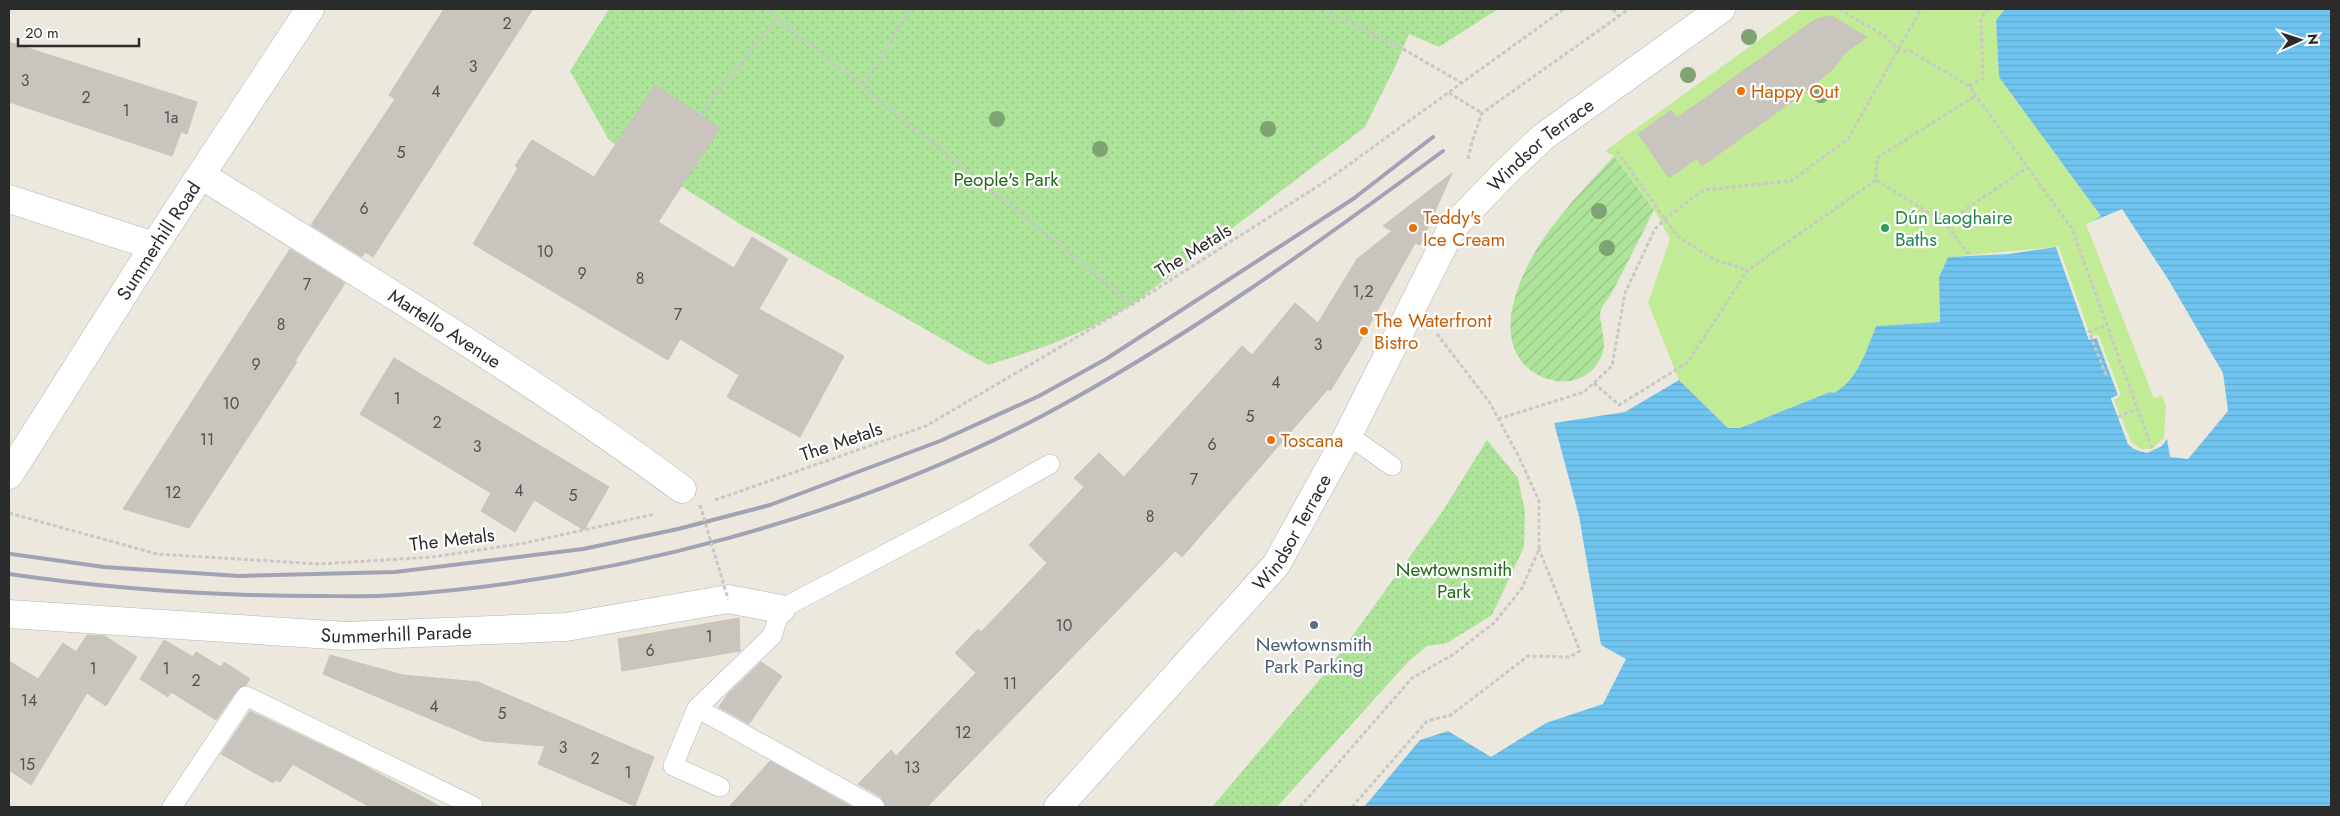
<svg xmlns="http://www.w3.org/2000/svg" width="2340" height="816" viewBox="0 0 2340 816" font-family="Jost,sans-serif">
<style>
.park{fill:url(#park-dots)}
.garden{fill:url(#garden-furrows)}
.pitch{fill:#c1ec95}
.water{fill:url(#water-rules)}
.pier{fill:#ede8de}
.building{fill:#c9c4bd;stroke:#c9c4b7}
.lines{fill:none;stroke-linecap:round;stroke-linejoin:round}
.lane-casing{stroke:#b1b3bf;stroke-width:20}
.street-casing{stroke:#b1b3bf;stroke-width:29}
.secondary-casing{stroke:#b1b3bf;stroke-width:29}
.path{stroke:#c8c8c8;stroke-width:3;stroke-dasharray:4 2.5;stroke-linecap:butt}
.lane{stroke:#fff;stroke-width:19}
.street{stroke:#fff;stroke-width:28}
.secondary{stroke:#fff;stroke-width:28}
.rail{stroke:#a0a2b6;stroke-width:4}
.path-bridge{stroke:#c8c8c8;stroke-width:3;stroke-dasharray:4 2.5;stroke-linecap:butt}
.tree{fill:#7fa372}
.food-dot{fill:#e8710a;stroke:#fff;stroke-width:2}
.leisure-dot{fill:#2e9e5b;stroke:#fff;stroke-width:2}
.service-dot{fill:#5c6f8a;stroke:#fff;stroke-width:2}
.labels{text-anchor:middle;stroke-width:4.5;stroke-linejoin:round;paint-order:stroke}
.number-label{font-size:16px;fill:#525150}
.food-label{font-size:19px;fill:#c56008;stroke:#fff;text-anchor:start}
.street-label{font-size:19px;fill:#2b2b2b;stroke:#fff}
.park-label{font-size:19px;fill:#256a1a;stroke:#fff}
.leisure-label{font-size:19px;fill:#27864d;stroke:#fff;text-anchor:start}
.service-label{font-size:19px;fill:#4e5e75;stroke:#fff}
</style>
<defs>
<pattern id="park-dots" width="8" height="8" patternUnits="userSpaceOnUse" patternTransform="scale(1.25)"><rect width="8" height="8" fill="#aee49a"/><path d="M2 2h.1M6 6h.1" fill="none" stroke="#96c485" stroke-width="1.8" stroke-linecap="round"/></pattern>
<pattern id="garden-furrows" width="10" height="10" patternUnits="userSpaceOnUse" patternTransform="scale(1.25)"><rect width="10" height="10" fill="#aee49a"/><path d="M-1 1l2-2M0 10L10 0M9 11l2-2" fill="none" stroke="#96c485"/></pattern>
<pattern id="water-rules" width="6" height="5" patternUnits="userSpaceOnUse" patternTransform="scale(1.25)"><rect width="6" height="5" fill="#70c5f0"/><path d="M0 2.5h6" fill="none" stroke="#61a9ce"/></pattern>
</defs>
<rect width="100%" height="100%" fill="#ede8de"/>
<g class="park">
<path d="M609,9H1498L1439,47L1409,34L1395,67L1365,127L1133,304C1086,333 1041,349 988,365L740,224L609,140L570,71Z"/>
<path d="M1487,440L1518,478L1525,512L1524,547L1492,615L1447,643L1427,646L1407,663L1277,807H1212L1327,671L1442,512Z"/>
</g>
<path class="garden" d="M1614,156L1654,210C1640,238 1626,266 1611,294C1608,299 1600,308 1600,314C1601,333 1610,347 1597,364C1578,392 1534,384 1518,356C1509,341 1509,321 1513,305C1527,245 1574,200 1614,156Z"/>
<path class="pitch" d="M1802,9H2005L1996,20L1999,77L2102,217L2168,405C2167,433 2174,440 2147,453L2128,444L2056,247L1948,257L1939,277L1940,322L1876,326C1867,349 1858,380 1834,393L1830,392L1740,428H1728L1679,380L1648,303L1670,239L1654,210L1614,156L1605,151Z"/>
<path class="water" d="M2005,9H2331V807H1364L1420,740L1448,731L1491,757L1546,723L1603,704L1626,659L1601,645L1579,516L1554,423L1625,412L1679,380L1728,428H1740L1830,392L1834,393C1858,380 1867,349 1876,326L1940,322L1939,277L1948,257L2009,254L2056,247L2089,340L2096,337L2118,395L2111,399L2128,444C2144,458 2153,451 2167,438L2168,405L2088,224L2101,216L1999,77L1996,20Z"/>
<path class="pier" d="M2122,209L2168,279L2223,373L2228,411L2188,459L2170,457L2167,439L2162,446L2147,453L2134,449L2128,444L2111,398L2118,395L2097,338L2089,340L2056,247L2058,245L2091,337L2096,335L2099,336L2121,395L2114,400L2131,442L2141,449H2152L2164,438L2166,406L2162,395L2155,398L2153,396L2086,224Z"/>
<g class="building">
<path d="M444,9H533L373,257L365,252L362,257L311,225L395,99L389,95Z"/>
<path d="M1832,16L1867,37L1845,53L1833,69L1800,96L1702,166L1697,158L1669,178L1638,134L1671,110L1677,118L1816,19Z"/>
<path d="M9,42L197,102L187,134L181,132L172,156L9,102Z"/>
<path d="M655,85L720,128L658,222L734,268L752,237L788,259L759,309L844,356L800,437L727,397L739,375L680,339L668,360L473,244L518,168L515,166L532,140L594,177Z"/>
<path d="M1452,173L1420,245L1415,243L1356,349L1330,391L1328,389L1182,557L1175,551L927,807H886L881,797L858,784L891,750L896,756L976,673L955,653L978,629L981,632L1047,563L1029,545L1084,487L1074,478L1099,453L1124,477L1242,346L1252,355L1295,303L1318,323L1357,259L1392,231L1383,226Z"/>
<path d="M290,249L345,283L295,361L297,362L189,528L123,509Z"/>
<path d="M394,358L609,487L584,530L534,500L515,532L481,511L491,493L360,414Z"/>
<path d="M739,618L740,651L622,671L618,639Z"/>
<path d="M87,635L105,636L137,657L106,706L87,693L31,785L9,770V661L38,679L63,643L76,652Z"/>
<path d="M164,640L193,657L196,652L221,667L224,662L250,679L246,685L237,690L216,720L171,692L168,697L140,679Z"/>
<path d="M330,655L403,675L478,682L654,757L635,806L538,764L545,746L483,741L323,674Z"/>
<path d="M761,662L782,676L749,724L719,707L727,695Z"/>
<path d="M250,711L361,764L441,807H370L294,765L296,760L280,782L276,780L273,783L221,754Z"/>
<path d="M770,761L852,807H729Z"/>
</g>
<g class="lines">
<defs>
<g id="lane">
<path d="M1348,435L1392,466"/>
<path d="M697,708L673,766L720,787"/>
<path d="M172,807L246,696L473,806"/>
<path d="M875,807L697,708L772,636L781,609L967,511L1050,464"/>
</g>
<g id="street">
<path id="s1" d="M201,175C364,277 528,376 682,489"/>
<path d="M9,199L154,246"/>
<path id="s2" d="M9,614L347,636L566,627L728,599L781,609"/>
</g>
<g id="secondary">
<path id="s3" d="M9,475L154,246L310,9"/>
<path id="s4" d="M1058,807L1276,565L1348,435L1452,228L1505,173L1543,137L1721,9"/>
</g>
</defs>
<use href="#lane" class="lane-casing"/>
<use href="#street" class="street-casing"/>
<use href="#secondary" class="secondary-casing"/>
<g class="path">
<path d="M766,9L1133,304"/>
<path d="M1221,9L1238,12L1249,9"/>
<path d="M1321,9L1403,49L1462,83"/>
<path d="M1613,9L1618,16"/>
<path d="M1839,9L1885,36L1899,51H1910L1969,86L2072,229L2153,451"/>
<path d="M1969,86L1983,78L1981,18L1988,9"/>
<path d="M863,87L911,9"/>
<path d="M1449,93L1482,113"/>
<path d="M699,115L777,18"/>
<path d="M1617,151L1676,235L1715,260L1748,270"/>
<path d="M1468,159L1472,142L1482,113L1629,9"/>
<path d="M1876,180L1945,223L1970,256"/>
<path d="M1945,223L2027,168"/>
<path d="M2106,375L2089,332L2107,325"/>
<path d="M1594,383L1619,405L1687,363L1748,270L1876,180L1877,158L1975,96"/>
<path d="M2118,417L2137,409"/>
<path d="M1498,419L1584,392L1612,366L1625,293L1655,229L1665,219L1703,190L1791,181L1848,139L1921,9"/>
<path d="M715,500L926,426L1133,304L1329,179L1564,9"/>
<path d="M9,513L157,554L319,564L433,557L525,543L655,514"/>
<path d="M1300,807L1412,678L1454,654L1495,622L1522,588L1539,549V501L1520,459L1490,403L1437,334"/>
<path d="M1352,807L1427,721L1451,715L1528,656L1569,657L1580,651L1539,549"/>
</g>
<use href="#lane" class="lane"/>
<use href="#street" class="street"/>
<use href="#secondary" class="secondary"/>
<g class="rail">
<path d="M11,554L104,567L239,576L395,572L583,549L678,529L770,505L940,441L1039,396L1106,359L1353,199L1433,137"/>
<path d="M9,574C112,589 214,596 318,596C344,596 370,597 396,595C614,580 848,518 1042,416C1183,341 1314,246 1443,151"/>
</g>
<path class="path-bridge" d="M700,505L728,599"/>
</g>
<g class="tree">
<circle cx="1749" cy="37" r="8"/>
<circle cx="1688" cy="75" r="8"/>
<circle cx="1821" cy="95" r="8"/>
<circle cx="997" cy="119" r="8"/>
<circle cx="1268" cy="129" r="8"/>
<circle cx="1100" cy="149" r="8"/>
<circle cx="1599" cy="211" r="8"/>
<circle cx="1607" cy="248" r="8"/>
</g>
<g class="food-dot">
<circle cx="1741" cy="91" r="5"/>
<circle cx="1413" cy="228" r="5"/>
<circle cx="1364" cy="331" r="5"/>
<circle cx="1271" cy="440" r="5"/>
</g>
<circle class="leisure-dot" cx="1885" cy="228" r="5"/>
<circle class="service-dot" cx="1314" cy="625" r="5"/>
<g class="labels">
<g class="number-label">
<text x="507" y="29">2</text>
<text x="473" y="72">3</text>
<text x="25" y="86">3</text>
<text x="436" y="97">4</text>
<text x="86" y="103">2</text>
<text x="126" y="116">1</text>
<text x="171" y="123">1a</text>
<text x="401" y="158">5</text>
<text x="364" y="214">6</text>
<text x="545" y="257">10</text>
<text x="582" y="279">9</text>
<text x="640" y="284">8</text>
<text x="307" y="290">7</text>
<text x="1363" y="297">1,2</text>
<text x="678" y="320">7</text>
<text x="281" y="330">8</text>
<text x="1318" y="350">3</text>
<text x="256" y="370">9</text>
<text x="1276" y="388">4</text>
<text x="397" y="404">1</text>
<text x="231" y="409">10</text>
<text x="1250" y="422">5</text>
<text x="437" y="428">2</text>
<text x="207" y="445">11</text>
<text x="1212" y="450">6</text>
<text x="477" y="452">3</text>
<text x="1194" y="485">7</text>
<text x="519" y="496">4</text>
<text x="173" y="498">12</text>
<text x="573" y="501">5</text>
<text x="1150" y="522">8</text>
<text x="1064" y="631">10</text>
<text x="709" y="642">1</text>
<text x="650" y="656">6</text>
<text x="93" y="674">1</text>
<text x="166" y="674">1</text>
<text x="196" y="686">2</text>
<text x="1010" y="689">11</text>
<text x="29" y="706">14</text>
<text x="434" y="712">4</text>
<text x="502" y="719">5</text>
<text x="963" y="738">12</text>
<text x="563" y="753">3</text>
<text x="595" y="764">2</text>
<text x="27" y="770">15</text>
<text x="912" y="773">13</text>
<text x="628" y="778">1</text>
</g>
<g class="food-label">
<text x="1751" y="98">Happy Out</text>
<text x="1423" y="224">Teddy's<tspan x="1423" dy="22">Ice Cream</tspan></text>
<text x="1374" y="327">The Waterfront<tspan x="1374" dy="22">Bistro</tspan></text>
<text x="1281" y="447">Toscana</text>
</g>
<g class="street-label">
<text dy="7" stroke="none"><textPath href="#s4" startOffset="828">Windsor Terrace</textPath></text>
<text dy="7" stroke="none"><textPath href="#s3" startOffset="278">Summerhill Road</textPath></text>
<text transform="translate(1193 250) rotate(-32)" y="7">The Metals</text>
<text dy="7" stroke="none"><textPath href="#s1" startOffset="288">Martello Avenue</textPath></text>
<text transform="translate(841 441) rotate(-19)" y="7">The Metals</text>
<text dy="7" stroke="none"><textPath href="#s4" startOffset="362">Windsor Terrace</textPath></text>
<text transform="translate(452 539) rotate(-7)" y="7">The Metals</text>
<text dy="7" stroke="none"><textPath href="#s2" startOffset="388">Summerhill Parade</textPath></text>
</g>
<g class="park-label">
<text x="1006" y="186">People's Park</text>
<text x="1454" y="576">Newtownsmith<tspan x="1454" dy="22">Park</tspan></text>
</g>
<g class="leisure-label">
<text x="1895" y="224">Dún Laoghaire<tspan x="1895" dy="22">Baths</tspan></text>
</g>
<g class="service-label">
<text x="1314" y="651">Newtownsmith<tspan x="1314" dy="22">Park Parking</tspan></text>
</g>
</g>
<rect width="2340" height="816" fill="none" stroke="#2b2b2b" stroke-width="20"/>
<g transform="translate(2300 40) rotate(87)" stroke="#ffffff" stroke-width="4" paint-order="stroke">
<path d="M0-4L9 19L0 12L-9 19Z" fill="#2b2b2b"/>
<text y="-8" font-size="14" font-weight="bold" text-anchor="middle" fill="#2b2b2b">N</text>
</g>
<path d="M18 38v8h121v-8" fill="none" stroke="#2b2b2b" stroke-width="2.5"/>
<text x="25" y="38" font-size="15" fill="#2b2b2b" stroke="#ffffff" stroke-width="4" paint-order="stroke">20 m</text>
</svg>
